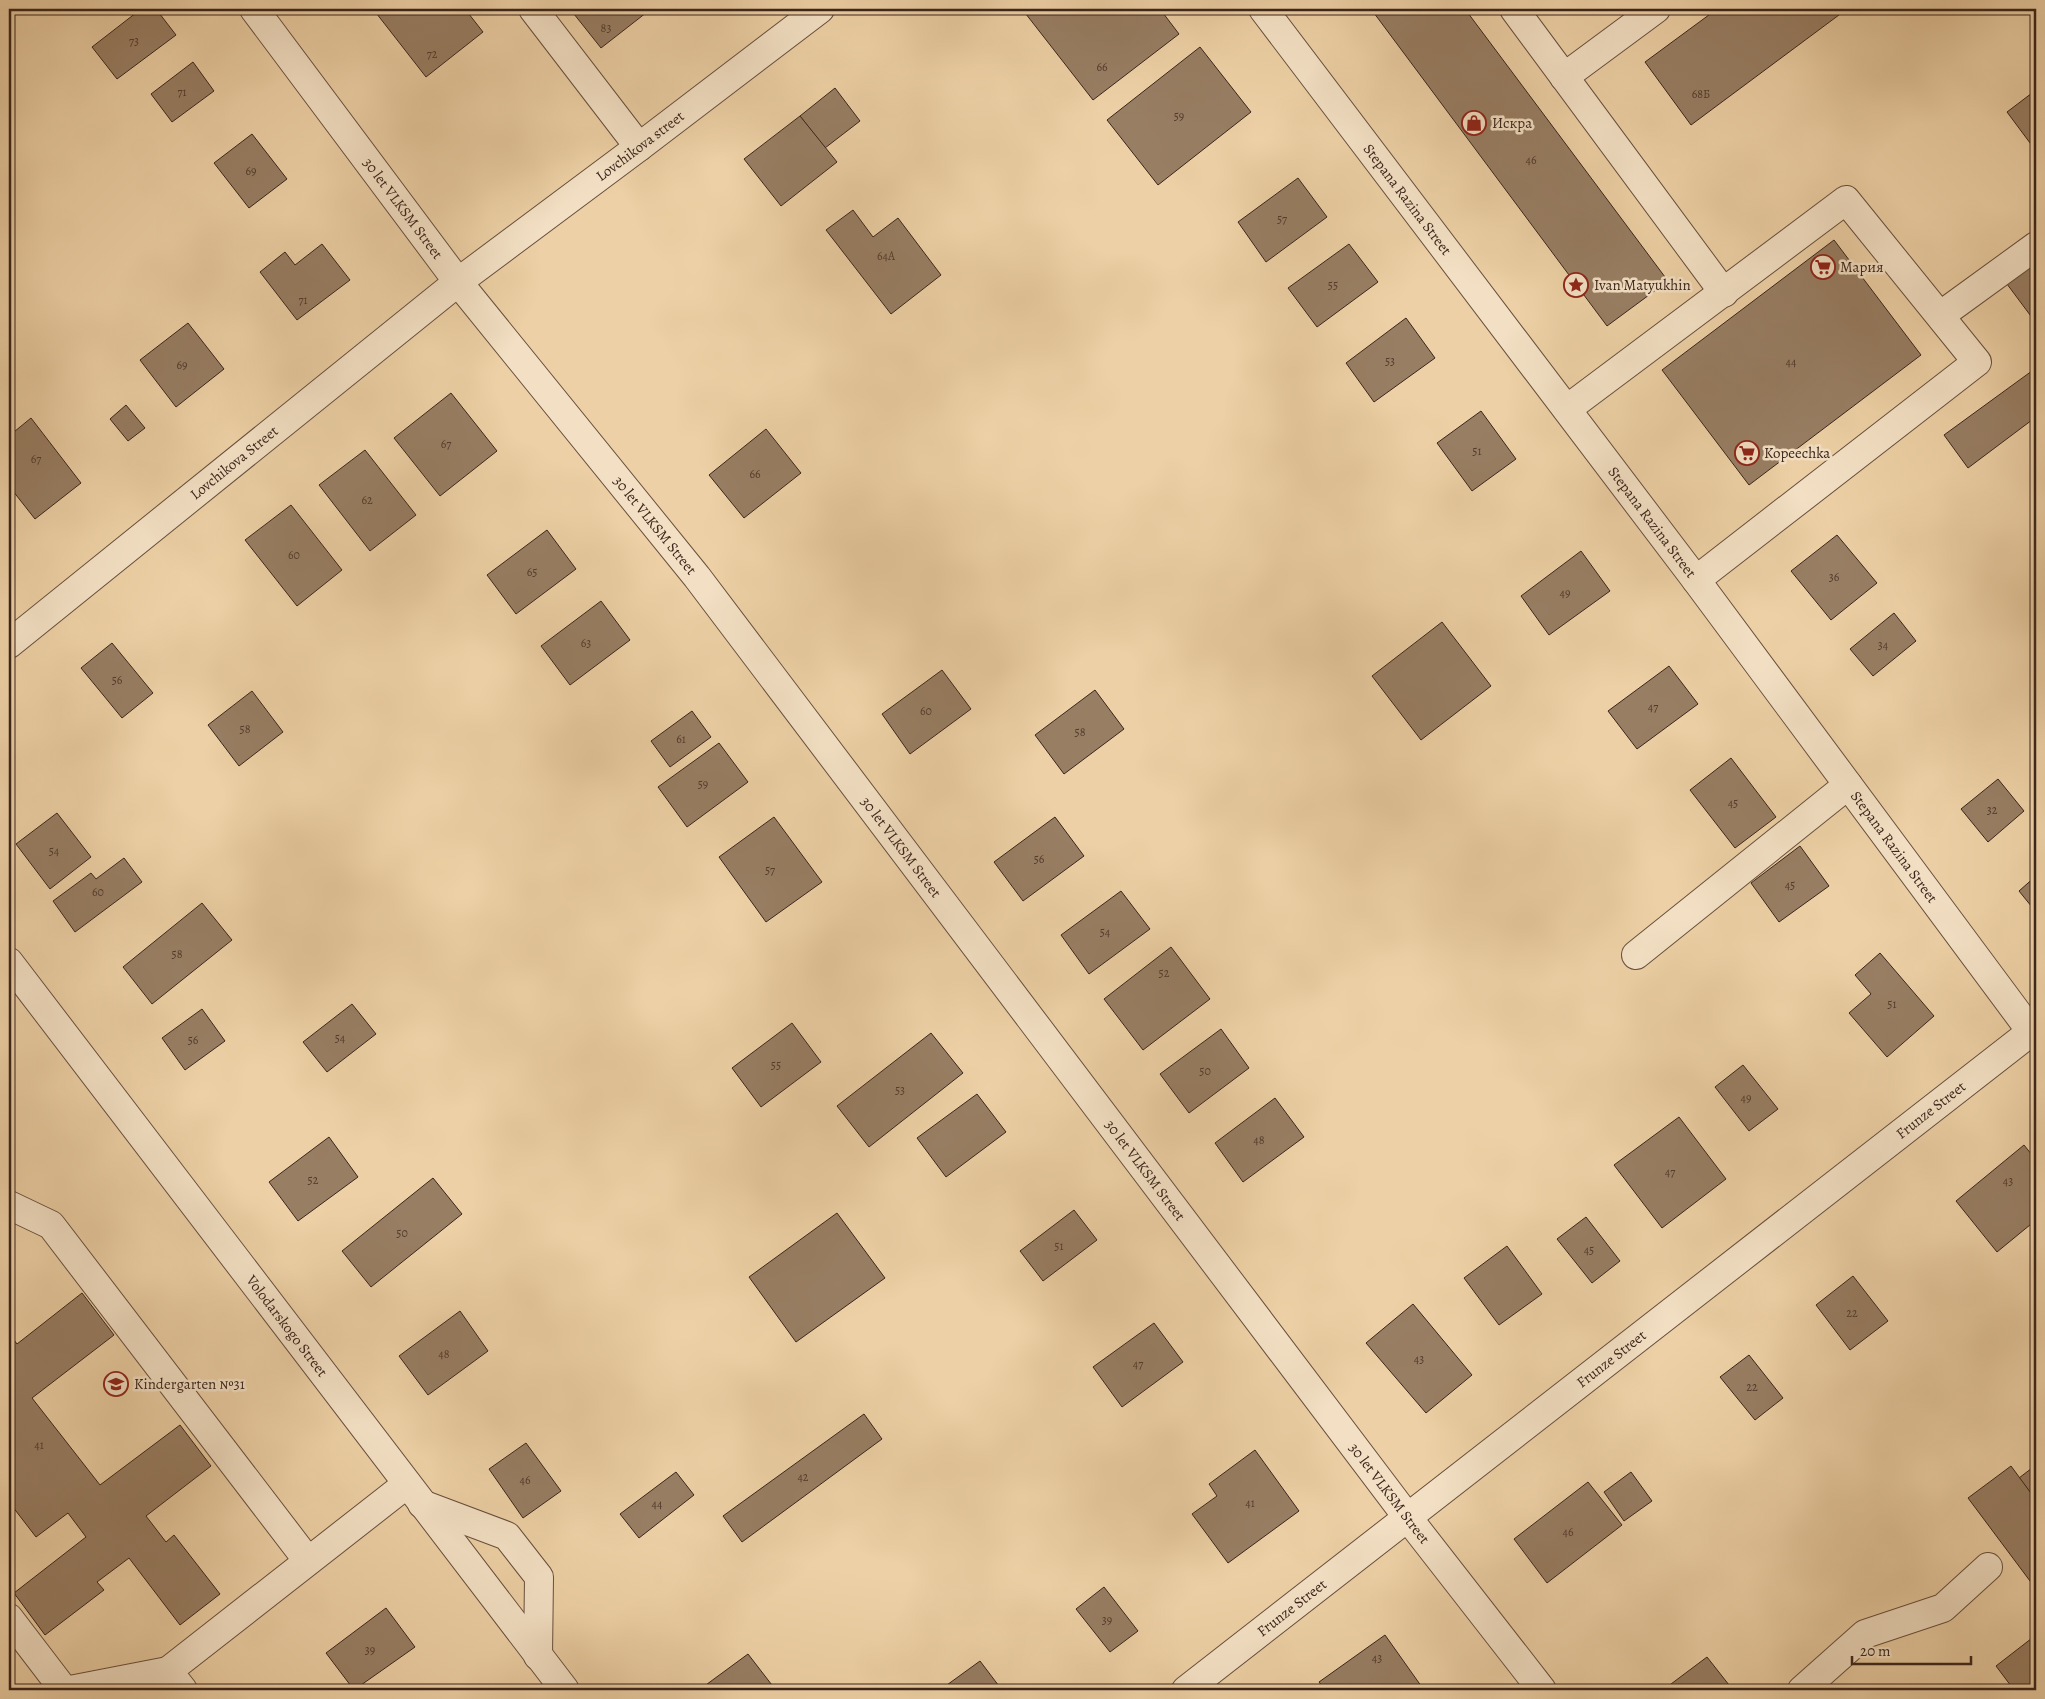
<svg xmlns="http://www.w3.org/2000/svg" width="2045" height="1699" viewBox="0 0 2045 1699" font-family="Alegreya,serif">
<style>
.building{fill:#987e63;stroke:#3b251c}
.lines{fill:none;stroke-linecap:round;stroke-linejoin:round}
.minor-casing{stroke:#68503e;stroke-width:30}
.minor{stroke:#f3e0c4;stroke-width:28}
.labels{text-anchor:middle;stroke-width:5;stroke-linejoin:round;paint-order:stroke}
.number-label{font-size:12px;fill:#523b2e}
.poi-label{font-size:15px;fill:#3b251c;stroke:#f3e0c4;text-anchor:start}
.street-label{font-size:15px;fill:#3b251c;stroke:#f3e0c4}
</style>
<rect width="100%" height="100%" fill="#edd0a5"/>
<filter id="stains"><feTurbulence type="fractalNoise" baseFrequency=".004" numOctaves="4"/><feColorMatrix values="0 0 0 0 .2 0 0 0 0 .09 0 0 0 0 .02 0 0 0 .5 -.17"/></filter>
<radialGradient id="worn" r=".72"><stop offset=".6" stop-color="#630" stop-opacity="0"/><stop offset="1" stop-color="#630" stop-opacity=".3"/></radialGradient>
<g class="building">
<path d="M141,9H156L176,35L117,79L92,47Z"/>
<path d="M373,9H465L483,32L426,77Z"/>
<path d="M570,9H651L601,48Z"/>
<path d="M1022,9H1160L1179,34L1093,100Z"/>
<path d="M1371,9H1465L1668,281L1607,326Z"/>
<path d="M1717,9H1847L1691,125L1645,62Z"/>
<path d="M1200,47L1251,112L1158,185L1107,120Z"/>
<path d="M193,62L214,91L172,122L151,94Z"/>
<path d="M835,88L860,121L825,148L800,116Z"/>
<path d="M2036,90V151L2007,112Z"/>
<path d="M800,116L837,162L781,206L744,159Z"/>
<path d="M252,134L287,179L249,208L214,163Z"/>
<path d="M1298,178L1327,217L1266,262L1238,222Z"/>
<path d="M853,210L873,237L898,218L941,275L891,314L826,230Z"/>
<path d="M1834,240L1921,355L1749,485L1662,370Z"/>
<path d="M322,244L350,280L297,320L260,272L285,252L295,265Z"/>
<path d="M1349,244L1378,282L1317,327L1288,288Z"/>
<path d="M2036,256V323L2004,280Z"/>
<path d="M1406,318L1435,358L1374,402L1346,363Z"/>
<path d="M188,323L224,369L176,407L140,360Z"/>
<path d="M2036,368V417L1968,468L1944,435Z"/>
<path d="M451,393L497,451L440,496L394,438Z"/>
<path d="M126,405L145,428L128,441L110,419Z"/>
<path d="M1481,411L1516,459L1472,491L1437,443Z"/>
<path d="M31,418L81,483L35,519L9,486V436Z"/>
<path d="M766,429L801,473L744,518L709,475Z"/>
<path d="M365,450L416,515L370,551L319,485Z"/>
<path d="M291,505L342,570L297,606L245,540Z"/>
<path d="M547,530L576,569L516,614L487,575Z"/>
<path d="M1837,535L1877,583L1831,620L1791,571Z"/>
<path d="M1581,551L1610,591L1549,635L1521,596Z"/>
<path d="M601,601L630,640L570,685L541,646Z"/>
<path d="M1894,613L1916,641L1873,676L1850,649Z"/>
<path d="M1442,622L1491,686L1421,740L1372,676Z"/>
<path d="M112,643L153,693L122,718L81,668Z"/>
<path d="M1669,666L1698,704L1637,749L1608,711Z"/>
<path d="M942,670L971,709L910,754L882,714Z"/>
<path d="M1095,690L1124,729L1064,774L1035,735Z"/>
<path d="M252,691L283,732L239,766L208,725Z"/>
<path d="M692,711L711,737L670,767L651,741Z"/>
<path d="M719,743L748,782L687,827L658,787Z"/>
<path d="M1731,758L1776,817L1735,848L1690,790Z"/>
<path d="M1998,779L2024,811L1988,842L1961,809Z"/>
<path d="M57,813L91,857L50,889L16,844Z"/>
<path d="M774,817L822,882L766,922L719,857Z"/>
<path d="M1055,817L1084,856L1023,901L994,862Z"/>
<path d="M1800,846L1829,886L1779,922L1751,883Z"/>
<path d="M124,858L142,882L75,932L53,901L91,873L96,879Z"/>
<path d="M2036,876V912L2019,891Z"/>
<path d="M1121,891L1150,929L1089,974L1061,935Z"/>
<path d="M202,903L232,940L152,1004L123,967Z"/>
<path d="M1171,947L1210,999L1143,1050L1104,999Z"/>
<path d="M1880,953L1934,1016L1887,1057L1849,1013L1871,994L1855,975Z"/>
<path d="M352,1004L376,1034L327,1072L303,1042Z"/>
<path d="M202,1009L225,1041L185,1070L162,1038Z"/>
<path d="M792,1023L821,1062L761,1107L732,1068Z"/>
<path d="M1221,1029L1249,1068L1189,1113L1160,1074Z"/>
<path d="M931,1033L963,1073L869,1147L837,1106Z"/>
<path d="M1743,1065L1778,1109L1749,1131L1715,1087Z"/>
<path d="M977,1094L1006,1132L946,1177L917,1138Z"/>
<path d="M1275,1098L1304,1137L1243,1182L1215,1143Z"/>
<path d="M1679,1117L1726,1179L1662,1228L1614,1165Z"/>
<path d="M329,1137L358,1177L298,1221L269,1182Z"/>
<path d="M2024,1145L2036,1160V1220L1997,1252L1956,1201Z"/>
<path d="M433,1178L462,1214L371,1287L342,1251Z"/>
<path d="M1074,1210L1097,1240L1043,1281L1020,1251Z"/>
<path d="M837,1213L885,1278L796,1342L749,1277Z"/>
<path d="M1586,1217L1620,1261L1592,1283L1557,1239Z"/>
<path d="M1507,1246L1542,1294L1499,1325L1464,1278Z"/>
<path d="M1853,1276L1888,1321L1850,1350L1816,1305Z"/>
<path d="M82,1293L114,1335L32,1398L100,1485L180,1425L211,1466L146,1516L166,1542L174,1535L220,1594L180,1625L129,1558L97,1582L104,1590L45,1635L14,1593L86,1537L68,1513L36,1537L9,1502V1333L17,1344Z"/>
<path d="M1413,1304L1472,1375L1426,1413L1366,1343Z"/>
<path d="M460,1311L488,1351L428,1395L399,1356Z"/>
<path d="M1154,1323L1183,1362L1122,1407L1093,1367Z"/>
<path d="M1749,1355L1783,1398L1755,1420L1720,1377Z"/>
<path d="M864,1414L882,1439L742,1542L723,1516Z"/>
<path d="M526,1443L561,1491L523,1518L489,1469Z"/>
<path d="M1255,1450L1299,1511L1228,1563L1192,1514L1217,1496L1209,1484Z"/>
<path d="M2036,1465V1500L2019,1478Z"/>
<path d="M2011,1466L2036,1500V1589L1968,1498Z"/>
<path d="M676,1472L694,1495L639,1538L620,1514Z"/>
<path d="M1631,1472L1652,1501L1624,1521L1604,1492Z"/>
<path d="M1588,1482L1622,1525L1547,1583L1514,1539Z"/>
<path d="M1104,1587L1138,1631L1110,1652L1076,1609Z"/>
<path d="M386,1608L415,1647L354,1690L326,1653Z"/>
<path d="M1385,1635L1424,1690H1325L1319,1682Z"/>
<path d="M2036,1635V1690H2014L1996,1666Z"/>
<path d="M748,1654L775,1689L772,1690H699Z"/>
<path d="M1707,1657L1733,1690H1663Z"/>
<path d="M980,1661L1002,1690H940Z"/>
</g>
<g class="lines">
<defs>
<g id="minor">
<path id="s1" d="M254,9L458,282L697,577L1408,1518L1542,1690"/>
<path d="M533,9L639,147"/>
<path id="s2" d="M1263,9L1696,580L2036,1038"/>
<path d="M1514,9L1724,293"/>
<path d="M1564,77L1656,9"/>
<path d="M1941,315L2036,246"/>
<path d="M1567,409L1846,200L1977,362L1696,580"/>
<path id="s3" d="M9,644L458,282L639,147L820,9"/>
<path d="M1636,955L1848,785"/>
<path id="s4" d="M9,962L565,1690"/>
<path d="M9,1205L51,1225L308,1561"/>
<path d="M422,1504L507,1536L539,1577L538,1656"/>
<path d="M9,1618L64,1690"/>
<path d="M70,1690L168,1671"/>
<path d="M183,1690L168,1671L407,1484"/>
<path id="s5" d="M1186,1690L2036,1028"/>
<path d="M1802,1690L1865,1634L1943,1608L1988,1567"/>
</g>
</defs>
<use href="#minor" class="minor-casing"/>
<use href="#minor" class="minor"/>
</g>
<defs>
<symbol id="shop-ring" viewBox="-11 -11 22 22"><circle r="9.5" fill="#f3e0c4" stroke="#8f2418" stroke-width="1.5"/><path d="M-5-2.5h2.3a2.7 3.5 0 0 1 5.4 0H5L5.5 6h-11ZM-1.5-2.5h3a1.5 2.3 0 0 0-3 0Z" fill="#8f2418"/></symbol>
<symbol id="supermarket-ring" viewBox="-11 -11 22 22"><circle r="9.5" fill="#f3e0c4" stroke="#8f2418" stroke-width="1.5"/><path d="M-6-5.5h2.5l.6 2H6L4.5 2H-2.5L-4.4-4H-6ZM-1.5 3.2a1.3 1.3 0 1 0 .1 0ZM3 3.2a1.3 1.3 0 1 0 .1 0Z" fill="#8f2418"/></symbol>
<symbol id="sight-ring" viewBox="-11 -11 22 22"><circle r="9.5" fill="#f3e0c4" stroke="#8f2418" stroke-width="1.5"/><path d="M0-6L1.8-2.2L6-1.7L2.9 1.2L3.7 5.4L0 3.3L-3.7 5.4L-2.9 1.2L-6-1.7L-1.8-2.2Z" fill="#8f2418"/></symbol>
<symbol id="school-ring" viewBox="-11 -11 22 22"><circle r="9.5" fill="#f3e0c4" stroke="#8f2418" stroke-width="1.5"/><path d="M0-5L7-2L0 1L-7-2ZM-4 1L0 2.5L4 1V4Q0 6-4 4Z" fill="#8f2418"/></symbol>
</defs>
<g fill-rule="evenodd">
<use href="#shop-ring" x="1460" y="109" width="28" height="28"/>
<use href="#supermarket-ring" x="1809" y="253" width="28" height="28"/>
<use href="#sight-ring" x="1562" y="271" width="28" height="28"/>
<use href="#supermarket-ring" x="1733" y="439" width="28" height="28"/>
<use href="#school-ring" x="102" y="1370" width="28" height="28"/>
</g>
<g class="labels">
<g class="number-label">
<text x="606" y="32">83</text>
<text x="134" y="45">73</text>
<text x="432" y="58">72</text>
<text x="1102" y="71">66</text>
<text x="182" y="96">71</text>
<text x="1701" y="98">68Б</text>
<text x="1179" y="120">59</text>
<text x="1531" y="164">46</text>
<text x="251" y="175">69</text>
<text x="1282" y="223">57</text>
<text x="886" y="260">64А</text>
<text x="1333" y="289">55</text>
<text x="303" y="304">71</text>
<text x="1390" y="365">53</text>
<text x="1791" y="366">44</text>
<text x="182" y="369">69</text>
<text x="446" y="448">67</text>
<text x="1477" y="455">51</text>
<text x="36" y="463">67</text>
<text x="755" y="478">66</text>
<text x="367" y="504">62</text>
<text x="294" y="559">60</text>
<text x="532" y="576">65</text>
<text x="1834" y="581">36</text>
<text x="1565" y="597">49</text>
<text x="586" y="647">63</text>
<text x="1883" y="649">34</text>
<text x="117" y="684">56</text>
<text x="1653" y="711">47</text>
<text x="926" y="715">60</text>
<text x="245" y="733">58</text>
<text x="1080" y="736">58</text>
<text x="681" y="743">61</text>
<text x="703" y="788">59</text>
<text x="1733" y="807">45</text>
<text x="1992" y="814">32</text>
<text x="54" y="855">54</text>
<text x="1039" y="863">56</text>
<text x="770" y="874">57</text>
<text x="1790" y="889">45</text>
<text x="98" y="896">60</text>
<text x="1105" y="936">54</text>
<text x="177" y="958">58</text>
<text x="1164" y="977">52</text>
<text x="1892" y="1008">51</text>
<text x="340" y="1042">54</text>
<text x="193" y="1044">56</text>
<text x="776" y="1069">55</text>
<text x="1205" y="1075">50</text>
<text x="900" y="1094">53</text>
<text x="1746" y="1102">49</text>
<text x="1259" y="1144">48</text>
<text x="1670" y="1176">47</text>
<text x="313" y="1184">52</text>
<text x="2008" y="1185">43</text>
<text x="402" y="1237">50</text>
<text x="1059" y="1250">51</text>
<text x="1589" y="1254">45</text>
<text x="1852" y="1317">22</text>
<text x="444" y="1358">48</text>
<text x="1419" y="1363">43</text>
<text x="1138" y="1368">47</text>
<text x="1752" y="1391">22</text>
<text x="39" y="1449">41</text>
<text x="803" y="1481">42</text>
<text x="525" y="1484">46</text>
<text x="1250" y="1507">41</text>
<text x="657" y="1508">44</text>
<text x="1568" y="1536">46</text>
<text x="1107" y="1624">39</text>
<text x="370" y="1654">39</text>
<text x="1377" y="1662">43</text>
</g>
<g class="poi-label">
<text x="1492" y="128">Искра</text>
<text x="1840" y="272">Мария</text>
<text x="1594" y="290">Ivan Matyukhin</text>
<text x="1764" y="458">Kopeechka</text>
<text x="134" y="1389">Kindergarten №31</text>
</g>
<g class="street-label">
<text dy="5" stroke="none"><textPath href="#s3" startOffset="804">Lovchikova street</textPath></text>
<text dy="5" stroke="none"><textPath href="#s2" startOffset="239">Stepana Razina Street</textPath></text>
<text dy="5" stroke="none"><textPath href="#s1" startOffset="249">30 let VLKSM Street</textPath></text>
<text dy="5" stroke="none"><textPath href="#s3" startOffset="289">Lovchikova Street</textPath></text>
<text dy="5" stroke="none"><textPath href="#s2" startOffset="644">Stepana Razina Street</textPath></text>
<text dy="5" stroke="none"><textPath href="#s1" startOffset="654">30 let VLKSM Street</textPath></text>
<text dy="5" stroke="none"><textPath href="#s2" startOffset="1049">Stepana Razina Street</textPath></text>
<text dy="5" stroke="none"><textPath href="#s1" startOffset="1059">30 let VLKSM Street</textPath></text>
<text dy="5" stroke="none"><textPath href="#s5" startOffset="944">Frunze Street</textPath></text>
<text dy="5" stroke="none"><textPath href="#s1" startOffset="1464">30 let VLKSM Street</textPath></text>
<text dy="5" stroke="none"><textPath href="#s4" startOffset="458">Volodarskogo Street</textPath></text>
<text dy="5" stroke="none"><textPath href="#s5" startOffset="539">Frunze Street</textPath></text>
<text dy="5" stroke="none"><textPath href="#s1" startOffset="1869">30 let VLKSM Street</textPath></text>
<text dy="5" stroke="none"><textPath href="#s5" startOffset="134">Frunze Street</textPath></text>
</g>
</g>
<rect width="2045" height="1699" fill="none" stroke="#edd0a5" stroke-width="30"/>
<rect x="10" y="10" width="2025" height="1679" fill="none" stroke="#3b251c" stroke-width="2.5"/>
<rect x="15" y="15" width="2015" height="1669" fill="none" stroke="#3b251c"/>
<path d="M1852 1656v8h119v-8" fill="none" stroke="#3b251c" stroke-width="2.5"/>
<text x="1860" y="1656" font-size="15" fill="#3b251c" stroke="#f3e0c4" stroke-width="4" paint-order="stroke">20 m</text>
<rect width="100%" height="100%" filter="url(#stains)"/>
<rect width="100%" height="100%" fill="url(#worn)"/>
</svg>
